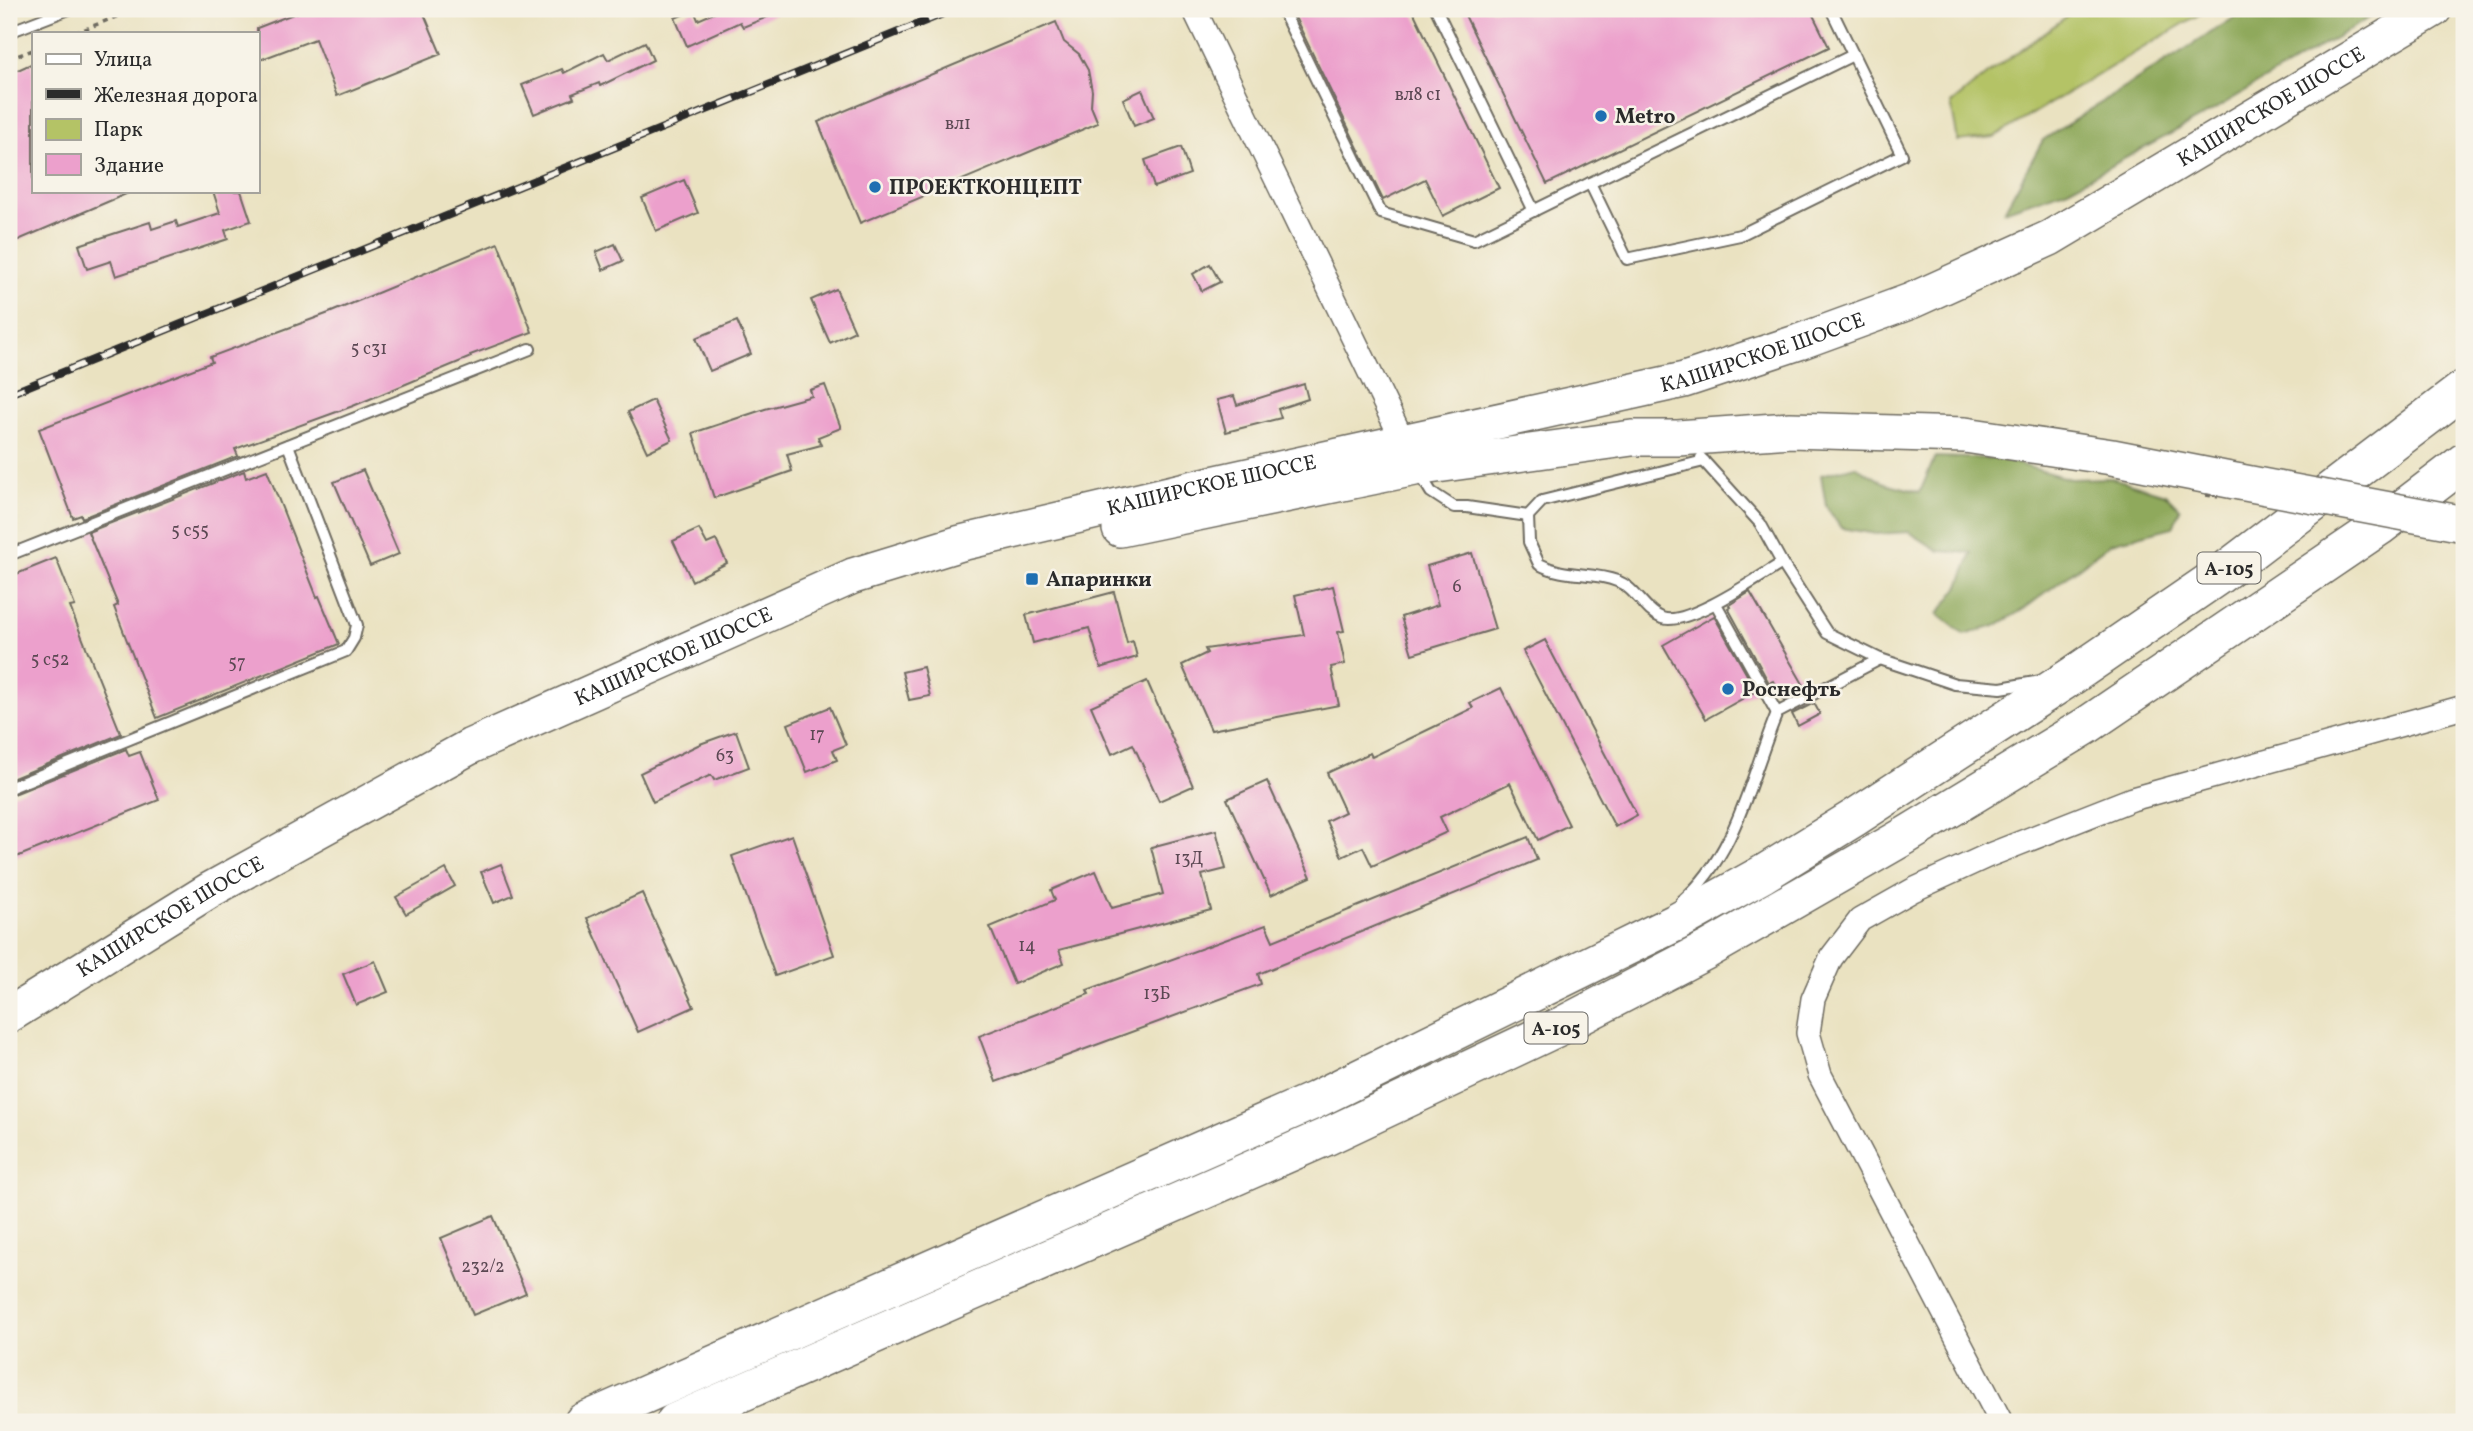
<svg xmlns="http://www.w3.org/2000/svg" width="2473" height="1431" viewBox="0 0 2473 1431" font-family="Vollkorn,serif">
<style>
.green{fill:#b4c366;stroke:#707748;stroke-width:2}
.forest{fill:#8fa95b;stroke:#5d6a43;stroke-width:2}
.building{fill:#eca0cc}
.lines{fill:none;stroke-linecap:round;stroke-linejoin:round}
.service-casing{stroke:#6e6b60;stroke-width:14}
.minor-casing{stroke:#6e6b60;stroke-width:26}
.primary-casing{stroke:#6e6b60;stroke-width:38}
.trunk-casing{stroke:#6e6b60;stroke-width:40}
.path{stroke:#6e6b60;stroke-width:3.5;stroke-dasharray:5 5;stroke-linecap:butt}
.service{stroke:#fff;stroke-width:10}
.minor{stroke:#fff;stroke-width:23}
.primary{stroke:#fff;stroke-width:35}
.trunk{stroke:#fff;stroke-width:37}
.rail-casing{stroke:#2b2b2b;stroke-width:8}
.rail{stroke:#f7f3e8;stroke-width:5;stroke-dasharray:16;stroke-linecap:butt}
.primary-bridge-casing{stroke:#6e6b60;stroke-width:38;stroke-linecap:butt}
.path-bridge{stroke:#6e6b60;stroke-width:3.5;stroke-dasharray:5 5;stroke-linecap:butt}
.primary-bridge{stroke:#fff;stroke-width:35}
.poi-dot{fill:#1f6fb2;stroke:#f7f3e8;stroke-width:2.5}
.labels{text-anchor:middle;stroke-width:5;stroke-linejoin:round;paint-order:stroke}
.number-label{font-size:18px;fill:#5b4853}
.shield{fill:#f7f3e8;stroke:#686764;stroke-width:2}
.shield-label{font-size:19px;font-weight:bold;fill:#2b2b2b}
.street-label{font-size:21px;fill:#2b2b2b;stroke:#f7f3e8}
.poi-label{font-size:21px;font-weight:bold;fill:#2b2b2b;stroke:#f7f3e8;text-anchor:start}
</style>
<rect width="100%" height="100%" fill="#f7f3e8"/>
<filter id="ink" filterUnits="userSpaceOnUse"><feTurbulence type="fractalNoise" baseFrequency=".0143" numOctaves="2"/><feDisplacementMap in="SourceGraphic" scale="14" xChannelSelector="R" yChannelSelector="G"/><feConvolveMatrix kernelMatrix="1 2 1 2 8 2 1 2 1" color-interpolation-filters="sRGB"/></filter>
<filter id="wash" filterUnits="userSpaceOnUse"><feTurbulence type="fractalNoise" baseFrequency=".00686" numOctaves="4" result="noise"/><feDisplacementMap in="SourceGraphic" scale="28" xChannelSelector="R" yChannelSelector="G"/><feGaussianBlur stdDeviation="1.57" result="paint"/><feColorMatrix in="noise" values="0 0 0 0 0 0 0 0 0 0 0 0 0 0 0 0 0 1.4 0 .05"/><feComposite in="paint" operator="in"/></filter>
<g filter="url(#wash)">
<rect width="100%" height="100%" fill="#eae2c1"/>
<path class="green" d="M2077,9H2208L1994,137L1958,141L1951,104L1986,75Z"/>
<g class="forest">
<path d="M2248,9H2384L2200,118L2068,189L2004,211L2043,140Z"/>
<path d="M1935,457L2001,459L2070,479L2112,478L2165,494L2180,509L2173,527L2111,543L2024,609L1995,626L1964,635L1938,614L1959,586L1972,553L1939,551L1909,532L1876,534L1841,528L1826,506L1821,475L1855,466L1885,483L1920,492Z"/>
</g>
<g id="blocks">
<g class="building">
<path d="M306,9H422L441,54L337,96L315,39L257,61V28Z"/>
<path d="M723,9H787L743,27L740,22L687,46L675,18L694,10L698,20Z"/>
<path d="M1291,9H1412L1499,188L1443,216L1425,179L1383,200Z"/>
<path d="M1462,9H1810L1829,47L1547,184Z"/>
<path d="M1056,22L1064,42L1079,54L1088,70L1092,91L1091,106L1098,123L860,223L818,122Z"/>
<path d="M645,42L653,60L600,86L599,83L572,94L574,98L534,114L522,85L562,69L564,73L604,53L608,60Z"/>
<path d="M33,63V191H133L9,244V74Z"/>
<path d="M1142,90L1154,118L1134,126L1123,99Z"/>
<path d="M1181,147L1190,174L1154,187L1145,160Z"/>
<path d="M684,180L698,213L656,231L642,198Z"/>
<path d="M213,191H241L251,221L225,230L228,239L116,276L111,261L87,269L79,245L150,222L152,229L176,221L178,227L220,213Z"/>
<path d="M498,243L532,332L470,355L471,357L353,406L235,449L238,456L82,518L81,515L73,518L39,429L212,362L210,357L329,313Z"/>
<path d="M615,244L623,261L603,270L596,252Z"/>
<path d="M1210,264L1220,282L1202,291L1193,274Z"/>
<path d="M836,289L855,331L830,343L811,300Z"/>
<path d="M737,321L751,354L710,371L696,338Z"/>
<path d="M1304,384L1308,399L1278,409L1281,418L1226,432L1217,400L1234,396L1237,405Z"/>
<path d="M825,385L841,428L818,437L821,445L787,454L792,471L714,498L693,433L765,409L812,396L810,390Z"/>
<path d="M653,400L672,440L647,452L628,412Z"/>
<path d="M267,470L317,597L319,596L339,644L157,718L114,607L118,605L88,532L244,471L246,478Z"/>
<path d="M363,470L399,554L370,566L334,482Z"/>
<path d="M699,529L707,544L716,540L727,563L692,581L673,541Z"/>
<path d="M1472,553L1495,629L1412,654L1401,617L1438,605L1427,566Z"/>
<path d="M56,558L75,606L70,607L121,734L9,780V577Z"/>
<path d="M1333,586L1344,631L1338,632L1345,664L1331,667L1339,705L1211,730L1182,665L1207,653L1205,649L1304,635L1295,595Z"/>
<path d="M1114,592L1127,643L1133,641L1137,657L1101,668L1089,628L1033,643L1026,615Z"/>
<path d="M1750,592L1806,689L1784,701L1773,681L1769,683L1728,608L1730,607L1729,605Z"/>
<path d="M1714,616L1756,691L1706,719L1663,645Z"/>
<path d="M1545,640L1637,815L1615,827L1523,651Z"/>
<path d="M923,667L930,696L909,700L902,672Z"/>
<path d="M1147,681L1193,786L1159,801L1133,744L1112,754L1091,706Z"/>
<path d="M1501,688L1569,825L1538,840L1510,783L1440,817L1447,832L1372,866L1363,847L1342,857L1326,821L1345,812L1327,773L1370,753L1372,757L1473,708L1470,703Z"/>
<path d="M1814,703L1820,714L1798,726L1792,714Z"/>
<path d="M830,707L846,745L833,750L837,760L807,772L788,724Z"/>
<path d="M736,731L749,767L714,780L711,775L653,802L640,773L700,744Z"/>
<path d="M126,749L129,756L140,752L159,800L9,860V796Z"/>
<path d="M1267,781L1311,877L1271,895L1227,799Z"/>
<path d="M1216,830L1226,869L1202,875L1211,910L1059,950L1064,963L1014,984L990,927L1055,900L1051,890L1096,871L1112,908L1163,894L1151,847Z"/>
<path d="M792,835L834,955L775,976L732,856Z"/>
<path d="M1528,837L1537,860L1258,974L1261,984L996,1082L979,1036L1089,994L1087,990L1266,925L1273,941Z"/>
<path d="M501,864L513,895L494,903L481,872Z"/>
<path d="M446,869L455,886L406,914L396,897Z"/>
<path d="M642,893L694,1007L638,1032L587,918Z"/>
<path d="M375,961L388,992L356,1005L343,974Z"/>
<path d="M493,1216L526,1293L473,1315L441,1238Z"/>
</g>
</g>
</g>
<g filter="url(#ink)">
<use href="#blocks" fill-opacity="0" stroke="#6e6b60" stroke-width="2"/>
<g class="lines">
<defs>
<g id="service">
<path d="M1282,9L1381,213L1474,240L1590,183L1627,259L1740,235L1902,155L1831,9"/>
<path d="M1436,9L1534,211"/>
<path d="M9,32L69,9"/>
<path d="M1590,183L1853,55"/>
<path d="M1701,458L1760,523L1782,563L1827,633L1880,659L1955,684L2001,688L2041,681"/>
<path d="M1704,461L1542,501L1528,516L1529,542L1539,564C1565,578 1591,571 1617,581C1636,588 1644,611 1662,618C1687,627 1759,577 1782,563"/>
<path d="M1420,474L1431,492L1454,507H1467L1528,516"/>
<path d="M9,555L530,349"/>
<path d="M1716,604L1777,713"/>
<path d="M9,788L346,651L354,638L357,625L288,445"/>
<path d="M1682,901C1737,854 1750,778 1777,713L1880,659"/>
</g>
<g id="minor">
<path d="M1194,9L1404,443"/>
<path d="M2001,1422L1820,1075L1808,1033L1813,999L1831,958L1860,920L1913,890L1987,856L2132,799L2464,707"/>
</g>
<g id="primary">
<path d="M1120,529L1415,468L1632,438H1678L1790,430L1965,435L2112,457L2240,482"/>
<path id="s1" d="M9,1015L210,890L471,746L853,576L961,543L1203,486L1684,380L1799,342L1911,301L2050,238L2434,9"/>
</g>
<g id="trunk">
<path d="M583,1422L1315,1100L1675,923L1763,874L1854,818L2072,676L2218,576L2464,389"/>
<path d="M675,1422L1328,1136L1563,1025L1707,950L1905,836L2086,726L2379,527L2464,462"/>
</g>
</defs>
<use href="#service" class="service-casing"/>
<use href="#minor" class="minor-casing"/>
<use href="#primary" class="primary-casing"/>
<use href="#trunk" class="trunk-casing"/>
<g class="path">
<path d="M75,33L136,9"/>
<path d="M9,59L33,50"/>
</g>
<use href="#service" class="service"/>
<use href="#minor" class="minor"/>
<use href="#primary" class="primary"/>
<use href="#trunk" class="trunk"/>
<defs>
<path id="rail" d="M9,394L955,9"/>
</defs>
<use href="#rail" class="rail-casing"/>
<use href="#rail" class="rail"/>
<defs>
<path id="primary-bridge" d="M2240,482L2464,524"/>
</defs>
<use href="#primary-bridge" class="primary-bridge-casing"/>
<path class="path-bridge" d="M2206,495L2218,497"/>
<use href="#primary-bridge" class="primary-bridge"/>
</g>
</g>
<g class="poi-dot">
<circle cx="1601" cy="116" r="7"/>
<circle cx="875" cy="187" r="7"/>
<rect x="1025" y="572" width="14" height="14" rx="3.5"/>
<circle cx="1728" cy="689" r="7"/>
</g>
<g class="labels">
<g class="number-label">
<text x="1418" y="100">вл8 с1</text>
<text x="958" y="129">вл1</text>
<text x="369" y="354">5 с31</text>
<text x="190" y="536">5 с55</text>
<text x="1457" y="592">6</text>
<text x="50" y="665">5 с52</text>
<text x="237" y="668">57</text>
<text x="817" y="740">17</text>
<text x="725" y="761">63</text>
<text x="1189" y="864">13Д</text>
<text x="1027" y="951">14</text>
<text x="1157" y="999">13Б</text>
<text x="483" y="1272">232/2</text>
</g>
<g class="shield">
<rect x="2197.5" y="552.5" width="63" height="31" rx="5"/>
<rect x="1524.5" y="1012.5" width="63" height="31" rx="5"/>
</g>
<g class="shield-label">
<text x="2229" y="575">А-105</text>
<text x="1556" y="1035">А-105</text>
</g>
<g class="street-label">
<text dy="7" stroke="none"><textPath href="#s1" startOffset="2457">КАШИРСКОЕ ШОССЕ</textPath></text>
<text dy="7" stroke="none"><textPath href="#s1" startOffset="1890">КАШИРСКОЕ ШОССЕ</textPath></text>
<text dy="7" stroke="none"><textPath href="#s1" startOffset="1323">КАШИРСКОЕ ШОССЕ</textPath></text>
<text dy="7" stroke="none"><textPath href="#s1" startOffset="756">КАШИРСКОЕ ШОССЕ</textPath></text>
<text dy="7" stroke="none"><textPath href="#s1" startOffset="189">КАШИРСКОЕ ШОССЕ</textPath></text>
</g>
<g class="poi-label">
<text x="1615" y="123">Metro</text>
<text x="889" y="194">ПРОЕКТКОНЦЕПТ</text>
<text x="1046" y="586">Апаринки</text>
<text x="1742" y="696">Роснефть</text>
</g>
</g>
<rect width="2473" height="1431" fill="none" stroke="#f7f3e8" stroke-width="35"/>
<rect x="32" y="32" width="228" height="161" fill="#f7f3e8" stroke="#a5a39c" stroke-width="2"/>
<rect x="46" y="54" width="35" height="10" fill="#ffffff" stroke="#a5a39c" stroke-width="2"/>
<text x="94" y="66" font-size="21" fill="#2b2b2b">Улица</text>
<rect x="46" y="89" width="35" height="10" fill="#2b2b2b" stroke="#a5a39c" stroke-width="2"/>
<text x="94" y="102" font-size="21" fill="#2b2b2b">Железная дорога</text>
<rect x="46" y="119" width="35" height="21" fill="#b4c366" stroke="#a5a39c" stroke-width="2"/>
<text x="94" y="136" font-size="21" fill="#2b2b2b">Парк</text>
<rect x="46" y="154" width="35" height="21" fill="#eca0cc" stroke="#a5a39c" stroke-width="2"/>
<text x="94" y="172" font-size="21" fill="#2b2b2b">Здание</text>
</svg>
